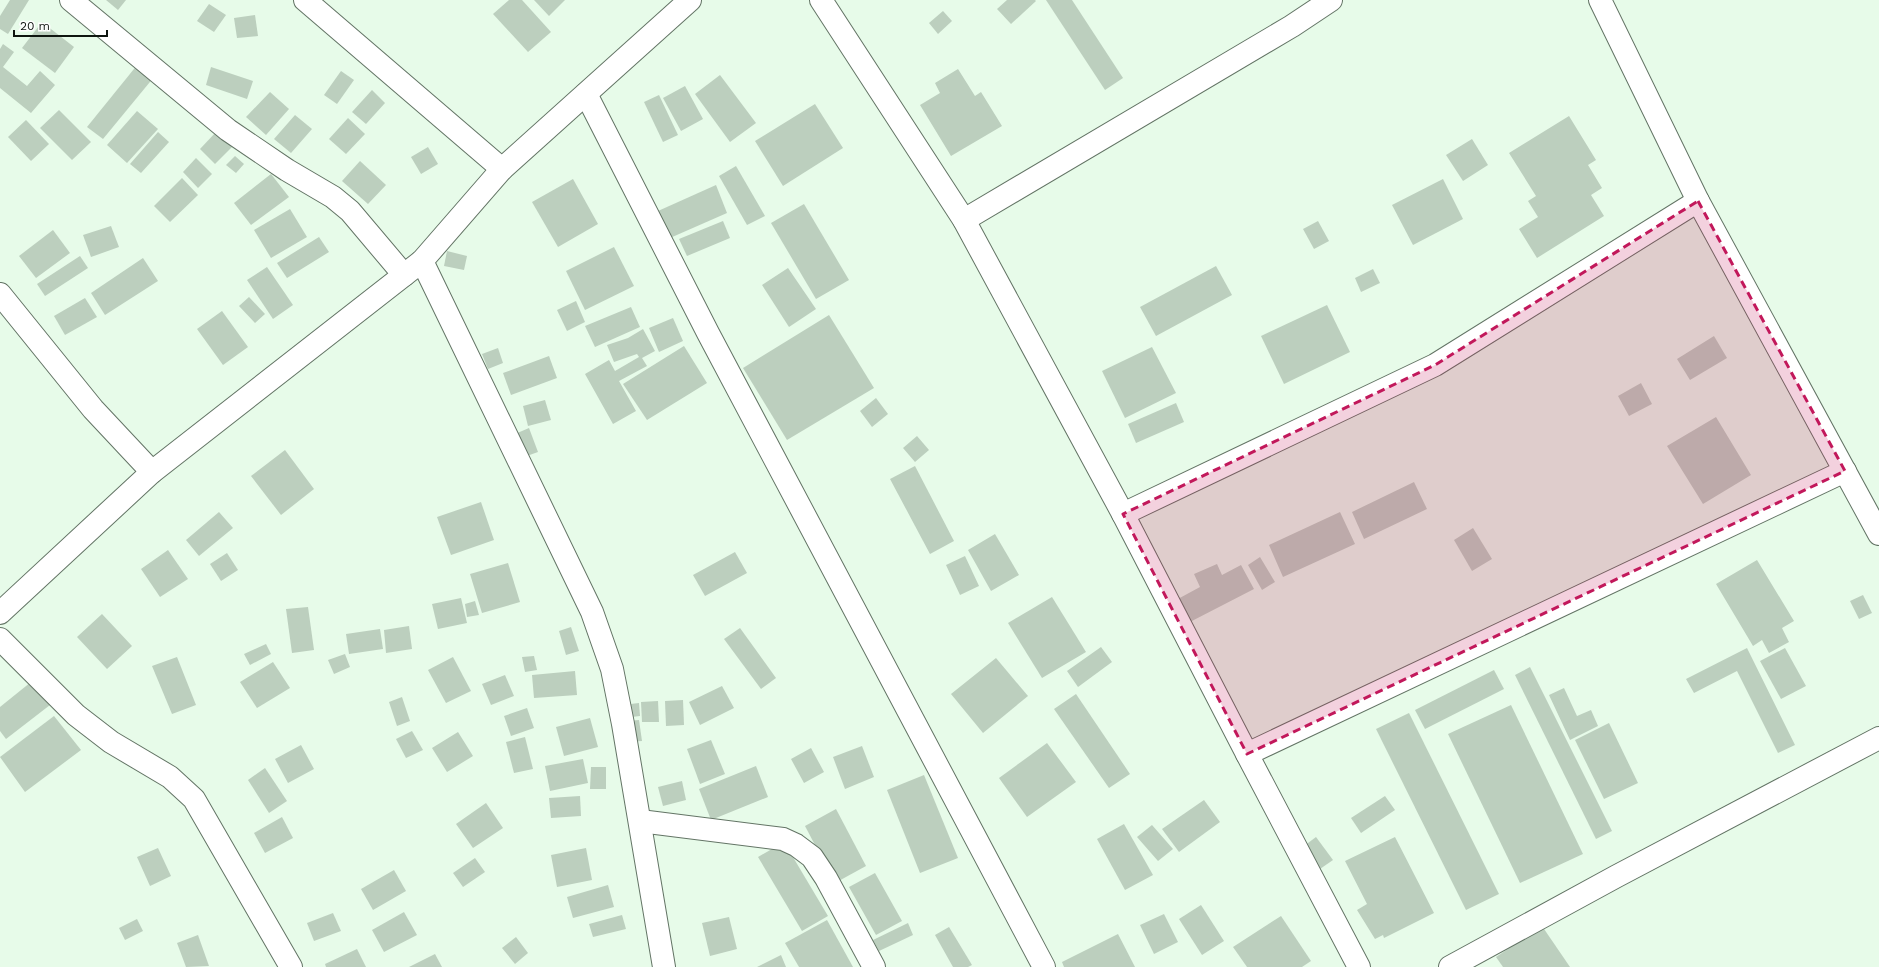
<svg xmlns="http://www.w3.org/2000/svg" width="1879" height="967" viewBox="0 0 1879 967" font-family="'Work Sans',sans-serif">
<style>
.building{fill:#bccfbe}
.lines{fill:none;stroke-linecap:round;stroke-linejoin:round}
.minor-casing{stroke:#637465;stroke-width:24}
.minor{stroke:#fff;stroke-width:22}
.marked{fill:#c2185b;fill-opacity:0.2;stroke:#c2185b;stroke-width:3;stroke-dasharray:8 5;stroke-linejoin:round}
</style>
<rect width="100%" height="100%" fill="#e7fbe9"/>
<g class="building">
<path d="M10,0H29L8,34L0,29V16Z"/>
<path d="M106,0H126L118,10Z"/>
<path d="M509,0H522L551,32L528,52L493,14Z"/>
<path d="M534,0H565L549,16Z"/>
<path d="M1007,0H1035L1036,1L1011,24L997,9Z"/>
<path d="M1046,0H1072L1123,78L1105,90Z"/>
<path d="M209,4L226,15L214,32L197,21Z"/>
<path d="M943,11L952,21L938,34L929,23Z"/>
<path d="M255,15L258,36L237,38L234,18Z"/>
<path d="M42,22L74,47L55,73L22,48Z"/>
<path d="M3,44L14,52L3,67L27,86L40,71L55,85L31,113L0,88V49Z"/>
<path d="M138,64L154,77L103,139L87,127Z"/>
<path d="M211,67L253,81L247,99L206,85Z"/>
<path d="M958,69L975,96L981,92L1002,126L951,156L920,105L940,93L935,83Z"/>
<path d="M341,71L354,80L337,104L324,95Z"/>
<path d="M720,75L756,123L730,142L695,94Z"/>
<path d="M685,86L703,119L681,131L663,98Z"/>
<path d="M372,90L385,103L366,124L352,112Z"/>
<path d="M270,92L289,109L266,135L246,117Z"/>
<path d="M659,95L678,135L663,142L644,102Z"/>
<path d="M815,104L843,148L783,186L755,141Z"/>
<path d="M59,110L91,142L72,160L40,128Z"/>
<path d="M137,111L158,129L127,163L107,145Z"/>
<path d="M295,115L312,129L291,153L274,139Z"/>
<path d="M1569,116L1596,160L1588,165L1602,188L1591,195L1604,216L1537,258L1519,229L1538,217L1528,201L1536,196L1509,153Z"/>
<path d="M348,118L365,134L346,154L329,139Z"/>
<path d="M26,120L49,144L31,161L8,137Z"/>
<path d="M158,132L169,142L141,173L130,164Z"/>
<path d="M216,132L232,147L215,164L200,149Z"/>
<path d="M1472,139L1488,165L1463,181L1446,155Z"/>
<path d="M428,147L438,164L421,174L411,157Z"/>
<path d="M235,156L244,164L236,173L226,165Z"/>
<path d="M196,158L212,174L198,188L183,172Z"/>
<path d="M360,161L386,185L368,204L342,181Z"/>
<path d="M736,166L765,216L747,225L719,176Z"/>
<path d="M271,174L289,197L251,225L234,203Z"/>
<path d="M182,178L198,195L170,222L154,206Z"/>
<path d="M573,179L598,224L558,247L532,202Z"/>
<path d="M1443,179L1463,219L1413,245L1392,205Z"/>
<path d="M716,185L727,213L670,238L658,211Z"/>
<path d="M804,204L849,280L816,299L771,223Z"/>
<path d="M290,209L307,237L271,258L254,230Z"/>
<path d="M723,221L730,238L687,256L679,239Z"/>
<path d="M1318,221L1329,241L1314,249L1303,229Z"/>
<path d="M111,226L119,247L91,257L83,235Z"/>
<path d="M53,230L70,253L36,278L19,256Z"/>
<path d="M319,237L329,252L287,278L277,263Z"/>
<path d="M614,247L634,286L585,310L566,271Z"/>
<path d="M447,251L467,256L464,270L444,266Z"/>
<path d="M80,256L88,268L45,296L37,284Z"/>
<path d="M143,258L158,281L105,315L91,293Z"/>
<path d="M1216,266L1232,295L1156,336L1140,307Z"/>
<path d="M267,267L293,305L273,319L247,280Z"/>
<path d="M788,268L816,309L789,327L762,285Z"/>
<path d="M1373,269L1380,283L1361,292L1355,278Z"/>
<path d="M249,297L265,314L255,323L239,306Z"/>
<path d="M85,298L97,317L65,335L54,316Z"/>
<path d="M576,301L585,322L567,331L557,310Z"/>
<path d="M1327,305L1350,352L1284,384L1261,336Z"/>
<path d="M631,307L640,327L595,347L585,326Z"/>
<path d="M222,311L248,347L223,365L197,329Z"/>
<path d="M829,315L874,388L787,440L743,368Z"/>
<path d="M673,318L683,341L659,352L649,328Z"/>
<path d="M643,329L655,351L642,358L647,366L619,381L636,411L613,424L585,374L609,360L615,371L639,357L637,354L614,362L607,345L628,338Z"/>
<path d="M1714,336L1727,358L1690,380L1677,359Z"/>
<path d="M684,346L707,383L647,420L623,384Z"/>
<path d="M1152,347L1176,393L1125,418L1102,371Z"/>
<path d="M498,348L503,363L488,369L482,354Z"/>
<path d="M549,356L557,378L511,395L503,373Z"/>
<path d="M1641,383L1652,404L1629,416L1618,396Z"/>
<path d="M876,398L888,414L872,427L860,411Z"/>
<path d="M545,400L551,420L528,426L523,406Z"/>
<path d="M1176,403L1184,422L1136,443L1128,424Z"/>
<path d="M1716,417L1751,475L1703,504L1667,446Z"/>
<path d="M529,428L538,452L524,457L515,434Z"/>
<path d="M917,436L929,450L915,462L903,448Z"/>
<path d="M285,450L314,489L281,515L251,476Z"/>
<path d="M915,466L954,541L930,554L890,479Z"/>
<path d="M1414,482L1427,509L1364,539L1352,512Z"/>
<path d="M481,502L494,540L451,555L437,517Z"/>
<path d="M219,512L233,528L199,556L186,540Z"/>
<path d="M1340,512L1355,544L1283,577L1269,545Z"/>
<path d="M1473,528L1492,559L1472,571L1454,540Z"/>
<path d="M995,534L1019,575L991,591L968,550Z"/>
<path d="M168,550L188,579L160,597L141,569Z"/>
<path d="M735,552L747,573L705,596L693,575Z"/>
<path d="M227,553L238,570L221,581L210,564Z"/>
<path d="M965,556L979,586L960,595L946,565Z"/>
<path d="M1260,557L1275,582L1262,590L1248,565Z"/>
<path d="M1757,560L1794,621L1782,628L1789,642L1769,653L1762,640L1753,646L1716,584Z"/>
<path d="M508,563L520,602L482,613L470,574Z"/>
<path d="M1217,564L1222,575L1241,565L1254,589L1188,623L1176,600L1200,587L1194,574Z"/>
<path d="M1863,595L1872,613L1859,619L1850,601Z"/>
<path d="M1052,597L1086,652L1042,678L1008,623Z"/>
<path d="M461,598L467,623L438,629L432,604Z"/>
<path d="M475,601L479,615L467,617L465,604Z"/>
<path d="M308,607L314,650L292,653L286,609Z"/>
<path d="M102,614L132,646L107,669L77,637Z"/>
<path d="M409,626L412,649L386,653L384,630Z"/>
<path d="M571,627L579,651L566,655L559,631Z"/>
<path d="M740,628L776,678L761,689L724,639Z"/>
<path d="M380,629L383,649L349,654L346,634Z"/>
<path d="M266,644L271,654L250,665L244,654Z"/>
<path d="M1101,647L1112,662L1078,687L1067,671Z"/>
<path d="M1747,648L1795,745L1778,753L1737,671L1694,693L1686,679Z"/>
<path d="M1785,648L1806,686L1781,699L1760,661Z"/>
<path d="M345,654L350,667L334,674L328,660Z"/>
<path d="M534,656L537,670L525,672L522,657Z"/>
<path d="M177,657L196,705L172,714L152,666Z"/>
<path d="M453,657L471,691L446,703L428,670Z"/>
<path d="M996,658L1028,696L983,733L951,694Z"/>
<path d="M273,662L290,688L257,708L240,682Z"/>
<path d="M1530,667L1612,831L1596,839L1515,675Z"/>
<path d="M1494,670L1504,689L1425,729L1415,710Z"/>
<path d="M575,671L577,695L534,698L532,675Z"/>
<path d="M505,675L514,696L491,705L482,684Z"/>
<path d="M31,682L50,705L6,739L0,731V707Z"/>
<path d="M722,686L734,708L700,725L689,702Z"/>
<path d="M1564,688L1577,716L1591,710L1598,726L1570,740L1549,695Z"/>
<path d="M1076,694L1130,774L1109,788L1054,709Z"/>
<path d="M402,697L410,721L397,726L389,702Z"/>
<path d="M683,700L684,725L666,726L665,701Z"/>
<path d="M658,701L659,722H642L641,702Z"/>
<path d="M639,703L640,716L623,718L622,705Z"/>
<path d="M1511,705L1583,854L1520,883L1448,734Z"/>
<path d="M527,708L534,728L511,736L504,716Z"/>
<path d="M1409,713L1499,894L1466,910L1376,729Z"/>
<path d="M54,716L81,750L25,792L0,757Z"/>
<path d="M590,718L598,747L564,756L556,727Z"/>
<path d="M639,720L642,741L628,742L626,721Z"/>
<path d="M1609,723L1638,783L1604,799L1575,740Z"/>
<path d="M412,731L423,750L406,758L396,739Z"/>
<path d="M458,732L473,756L447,772L432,748Z"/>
<path d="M525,737L533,769L514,773L506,742Z"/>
<path d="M711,740L725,774L700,784L687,749Z"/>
<path d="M1047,743L1076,782L1027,817L999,778Z"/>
<path d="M301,745L314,769L288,783L275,759Z"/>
<path d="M862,746L874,777L845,789L833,757Z"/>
<path d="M811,748L824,772L804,783L791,759Z"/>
<path d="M583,759L588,783L550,791L545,766Z"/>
<path d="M756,766L768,797L711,820L699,789Z"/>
<path d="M591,767H606V789H590Z"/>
<path d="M265,768L287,801L269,813L248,780Z"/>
<path d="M924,775L958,858L920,873L887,790Z"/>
<path d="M682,781L686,800L663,806L658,787Z"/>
<path d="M580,796L581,816L551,818L549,798Z"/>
<path d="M1385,796L1395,810L1361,833L1351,818Z"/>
<path d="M1204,800L1220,822L1179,852L1162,829Z"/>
<path d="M486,803L503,828L473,848L456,824Z"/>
<path d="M836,809L866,866L835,883L805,826Z"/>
<path d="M282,817L293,838L265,853L254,833Z"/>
<path d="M1124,824L1153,875L1125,890L1097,839Z"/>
<path d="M1152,825L1173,849L1158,861L1137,837Z"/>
<path d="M1316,837L1333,860L1320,869L1304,846Z"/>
<path d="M1395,837L1434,913L1384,938L1383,935L1375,939L1357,910L1367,904L1345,861Z"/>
<path d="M784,842L828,916L802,931L758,857Z"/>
<path d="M158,848L171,876L150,886L137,857Z"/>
<path d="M586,848L592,880L557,887L551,855Z"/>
<path d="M475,858L485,872L463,887L453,873Z"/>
<path d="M394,870L406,891L373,910L361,889Z"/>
<path d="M875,873L902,921L876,935L849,887Z"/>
<path d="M608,885L614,907L573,918L567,897Z"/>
<path d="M1201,905L1224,941L1202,955L1179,919Z"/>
<path d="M404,912L417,935L384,952L372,930Z"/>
<path d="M333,913L341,931L314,941L307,923Z"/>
<path d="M1164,914L1178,942L1154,954L1140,925Z"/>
<path d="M622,915L626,929L593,937L589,924Z"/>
<path d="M1281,916L1311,961L1302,967H1247L1233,947Z"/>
<path d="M729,917L737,949L710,956L702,923Z"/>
<path d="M137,919L143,931L125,940L119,928Z"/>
<path d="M827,920L853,967H799L785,943Z"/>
<path d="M908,923L913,935L879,951L873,940Z"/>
<path d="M1542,926L1570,967H1503L1496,957Z"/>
<path d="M949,927L972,965L968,967H953L935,935Z"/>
<path d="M1118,934L1135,967H1064L1062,962Z"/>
<path d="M198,935L209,966L186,967L177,943Z"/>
<path d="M516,937L528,953L515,964L502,948Z"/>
<path d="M357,949L366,967H326L325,964Z"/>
<path d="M435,954L442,967H409Z"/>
<path d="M781,955L786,967H757Z"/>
</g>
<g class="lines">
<defs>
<g id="minor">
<path d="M71,0L228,130L287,170L333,197L350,211L404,275"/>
<path d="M305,0L502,169"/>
<path d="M821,0L964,220L1123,514L1247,754L1359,967"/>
<path d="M1600,0L1698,201L1879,534"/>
<path d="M586,94L708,333L1044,967"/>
<path d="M964,220L1292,26L1331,0"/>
<path d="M422,261L592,612L612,669L623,724L664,967"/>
<path d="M0,294L93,409L152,472"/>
<path d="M1123,514L1435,365L1698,201"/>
<path d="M0,613L152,472L422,261L502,169L690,0"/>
<path d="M0,639L76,715L111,742L170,777L194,799L291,967"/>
<path d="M1247,754L1845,471"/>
<path d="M640,821L783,839L796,845L812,857L826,878L874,967"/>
<path d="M1450,967L1617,876L1879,738"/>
</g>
</defs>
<use href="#minor" class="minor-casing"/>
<use href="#minor" class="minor"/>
</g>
<path class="marked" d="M1698,201L1845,471L1247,754L1123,514L1435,365Z"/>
<path d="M14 30v6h93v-6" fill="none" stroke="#0e150f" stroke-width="2"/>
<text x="20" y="30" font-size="12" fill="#0e150f" stroke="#ffffff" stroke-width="3" paint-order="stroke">20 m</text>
</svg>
